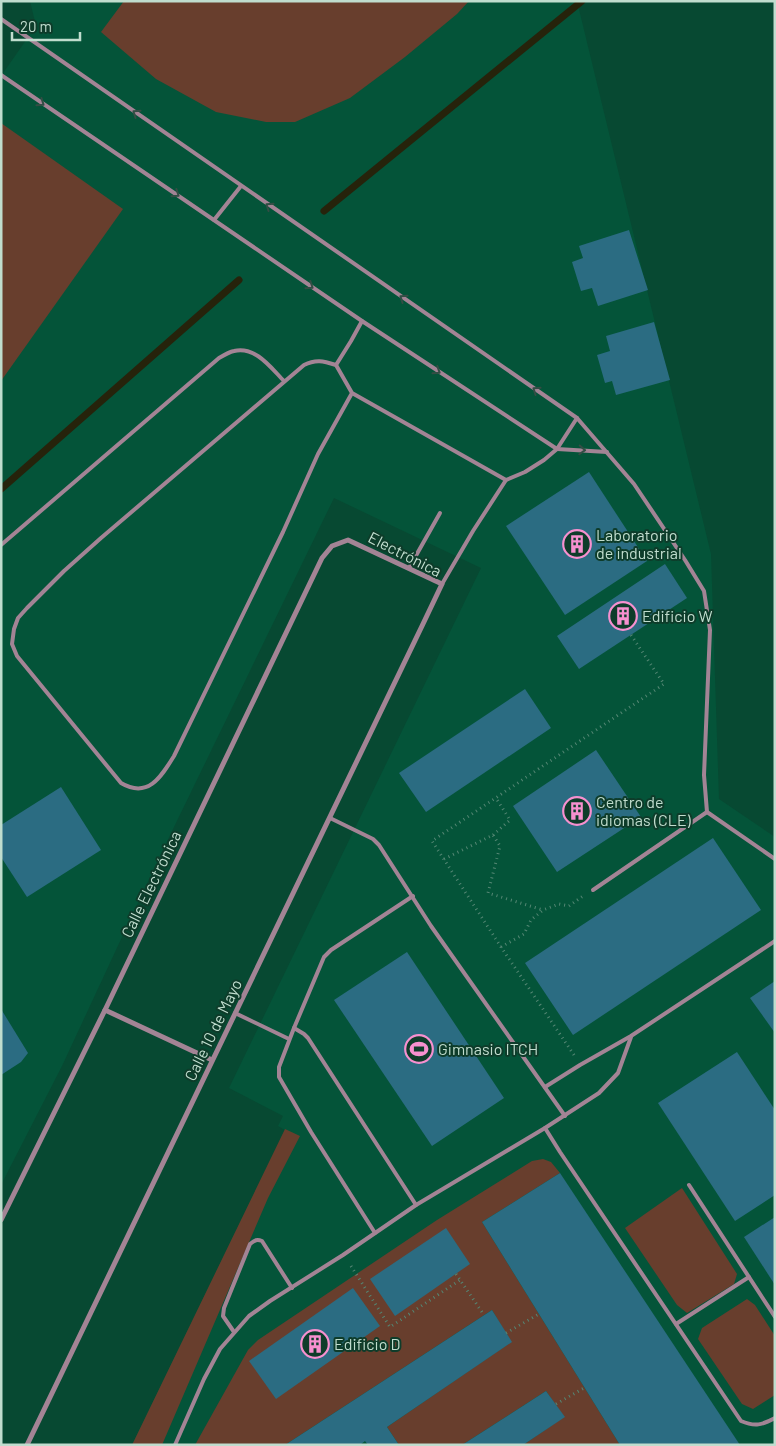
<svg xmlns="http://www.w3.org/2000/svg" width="776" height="1446" viewBox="0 0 776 1446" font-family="Barlow,sans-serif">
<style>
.built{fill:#045439}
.green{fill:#683e2d}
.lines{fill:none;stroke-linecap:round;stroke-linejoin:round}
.stream{stroke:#26230b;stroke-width:7}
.building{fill:#2b6c82}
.path{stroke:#558774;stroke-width:3;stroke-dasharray:1 4;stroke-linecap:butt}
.service{stroke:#a38495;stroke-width:4}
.minor{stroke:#a38495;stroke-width:5}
.oneway{stroke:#334e45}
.labels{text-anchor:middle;stroke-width:4;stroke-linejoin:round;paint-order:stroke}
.poi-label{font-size:16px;fill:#c0ddce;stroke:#0e3c2a;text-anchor:start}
.street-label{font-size:16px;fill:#c0ddce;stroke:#0e3c2a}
</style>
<rect width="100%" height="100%" fill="#074932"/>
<path class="built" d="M30,1H577L711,554L719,799L775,837V1445H132L285,1130L278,1126L283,1116L229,1088L481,568L334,498L156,864L62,1066L1,1185V76L36,26Z"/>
<g class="green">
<path d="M124,1H469L457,14L405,57L350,98L295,122H266L216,112L156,79L101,32Z"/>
<path d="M1,123L123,209L1,381Z"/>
<path d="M285,1129L300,1136L268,1198L162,1445H132Z"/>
<path d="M543,1159L551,1162L560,1173L482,1222L620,1445H523L564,1417L546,1391L462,1445H399L387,1427L511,1342L492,1310L285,1445H195L248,1350L258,1340L437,1220L532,1161Z"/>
<path d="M682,1188L737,1274L734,1284L687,1313L677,1305L625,1228Z"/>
<path d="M747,1299L755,1305L775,1336V1395L753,1409L742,1404L698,1339L702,1328Z"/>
</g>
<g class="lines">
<g class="stream">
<path d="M324,211L582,1"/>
<path d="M1,489L239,280"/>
</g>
</g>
<g class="building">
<path d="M629,230L648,290L598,306L592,288L581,291L572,262L583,258L579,246Z"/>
<path d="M654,322L670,380L616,395L612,381L605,383L597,355L610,351L606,336Z"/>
<path d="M589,472L647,561L565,615L506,526Z"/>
<path d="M665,564L687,598L579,669L557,636Z"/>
<path d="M525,689L551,728L426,812L399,773Z"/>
<path d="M596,750L641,817L557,872L513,806Z"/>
<path d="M61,787L101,850L27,897L1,857V825Z"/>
<path d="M713,838L761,910L573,1035L525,963Z"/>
<path d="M407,952L504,1098L432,1146L334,1000Z"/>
<path d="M775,981V1033L750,998Z"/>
<path d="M1,1009L28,1053L21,1062L1,1075Z"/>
<path d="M737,1052L775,1110V1195L735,1221L658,1103Z"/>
<path d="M560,1173L740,1445H620L482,1222Z"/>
<path d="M775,1217V1285L744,1237Z"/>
<path d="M446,1228L470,1264L395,1316L370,1279Z"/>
<path d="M353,1288L380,1326L276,1399L249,1361Z"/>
<path d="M492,1310L512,1342L387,1427L399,1445H368L365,1441L360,1445H285Z"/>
<path d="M546,1391L565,1417L523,1445H462Z"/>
</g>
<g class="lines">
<g class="path">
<path d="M493,835L510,820L496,798"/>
<path d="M444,859L493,835L500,846L488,893L543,910"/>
<path d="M501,947L524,934L531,920L543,910L559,904L569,906L583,896"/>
<path d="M574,1055L501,947L432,841L664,684L631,635"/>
<path d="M351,1266L390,1327L460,1280"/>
<path d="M456,1274L484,1315"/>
<path d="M506,1333L539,1314"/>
<path d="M556,1404L584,1388"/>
</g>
<g class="service">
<path d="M1,19L577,418L634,484L685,560L704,591L710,630L704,775L707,812L775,859"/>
<path d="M1,75L362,321L557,449L607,452"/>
<path d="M214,220L241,186"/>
<path d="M336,365L351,341L362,321"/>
<path d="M352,393L318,454L283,532L174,756C161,777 148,799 121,783L17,656L12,644L14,629L18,618L27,608L64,571L101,538L304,365C316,359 323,361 336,365L352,393L506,480"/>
<path d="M1,545L219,358C224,355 229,352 234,351C256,346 271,368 284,381"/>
<path d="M409,568L440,513"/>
<path d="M442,584L473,531L506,480L525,472L544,460L557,449L577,418"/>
<path d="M330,818L373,839L379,845L431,926L565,1116"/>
<path d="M593,890L707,812"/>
<path d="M235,1013L289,1039"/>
<path d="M294,1028L324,957L331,950L413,896"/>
<path d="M545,1087L580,1065L631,1036L775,941"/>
<path d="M545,1128L599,1093L618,1073L631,1037"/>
<path d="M689,1185L775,1317"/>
<path d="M375,1233L311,1132L279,1077V1067L294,1028L304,1034L308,1038L416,1205"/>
<path d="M676,1324L749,1277"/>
<path d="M234,1332L223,1316L224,1308L250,1244C255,1240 257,1239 262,1241L292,1288"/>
<path d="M175,1445L204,1379L220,1349L249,1316L270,1301L343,1255L416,1205L545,1128L560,1152L741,1421C755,1427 762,1425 775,1418"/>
</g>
<g class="minor">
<path d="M105,1010L212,1060"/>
<path d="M1,1220L105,1010L322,558L332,546L348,540L442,584L422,626L27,1445"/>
</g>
</g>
<defs><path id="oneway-chevron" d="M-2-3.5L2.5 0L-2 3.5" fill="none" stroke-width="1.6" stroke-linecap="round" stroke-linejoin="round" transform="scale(1.25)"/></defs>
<g class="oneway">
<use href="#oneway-chevron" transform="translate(41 103) rotate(35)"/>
<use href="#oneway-chevron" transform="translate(136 113) rotate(-145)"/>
<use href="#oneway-chevron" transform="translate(176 194) rotate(34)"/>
<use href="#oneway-chevron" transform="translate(269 206) rotate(-145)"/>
<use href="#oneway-chevron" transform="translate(310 286) rotate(34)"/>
<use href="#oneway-chevron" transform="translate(403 298) rotate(-145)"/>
<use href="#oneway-chevron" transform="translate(437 371) rotate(33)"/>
<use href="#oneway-chevron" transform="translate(536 390) rotate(-145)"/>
<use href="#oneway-chevron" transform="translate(582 450) rotate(3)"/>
</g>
<defs>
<symbol id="building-ring" viewBox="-11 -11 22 22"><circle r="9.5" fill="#0e3c2a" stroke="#f690cf" stroke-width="1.5"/><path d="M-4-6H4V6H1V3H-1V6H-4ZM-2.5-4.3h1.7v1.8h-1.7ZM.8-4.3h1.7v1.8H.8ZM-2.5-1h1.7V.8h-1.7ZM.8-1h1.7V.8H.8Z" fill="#f690cf"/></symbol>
<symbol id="stadium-ring" viewBox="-11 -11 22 22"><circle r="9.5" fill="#0e3c2a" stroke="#f690cf" stroke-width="1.5"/><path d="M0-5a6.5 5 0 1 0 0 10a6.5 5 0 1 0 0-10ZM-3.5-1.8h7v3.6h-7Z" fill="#f690cf"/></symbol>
</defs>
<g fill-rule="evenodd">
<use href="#building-ring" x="561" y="528" width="32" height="32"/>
<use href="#building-ring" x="607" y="600" width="32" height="32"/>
<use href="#building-ring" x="561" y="795" width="32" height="32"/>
<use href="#stadium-ring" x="403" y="1033" width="32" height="32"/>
<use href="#building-ring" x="299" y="1328" width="32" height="32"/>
</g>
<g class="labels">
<g class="poi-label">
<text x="596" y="541">Laboratorio<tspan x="596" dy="18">de industrial</tspan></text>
<text x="642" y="622">Edificio W</text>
<text x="596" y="808">Centro de<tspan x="596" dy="18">idiomas (CLE)</tspan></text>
<text x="438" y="1055">Gimnasio ITCH</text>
<text x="334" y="1350">Edificio D</text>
</g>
<g class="street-label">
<text transform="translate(405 554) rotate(27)" y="6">Electrónica</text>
<text transform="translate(151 884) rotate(-64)" y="6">Calle Electrónica</text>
<text transform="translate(213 1030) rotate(-64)" y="6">Calle 10 de Mayo</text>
</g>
</g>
<rect width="776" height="1446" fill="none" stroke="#c0ddce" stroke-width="5"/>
<path d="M12 32v8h68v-8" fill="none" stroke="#c0ddce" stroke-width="2.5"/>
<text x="20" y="32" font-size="15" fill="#c0ddce" stroke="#0e3c2a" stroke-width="4" paint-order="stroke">20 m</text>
</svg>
